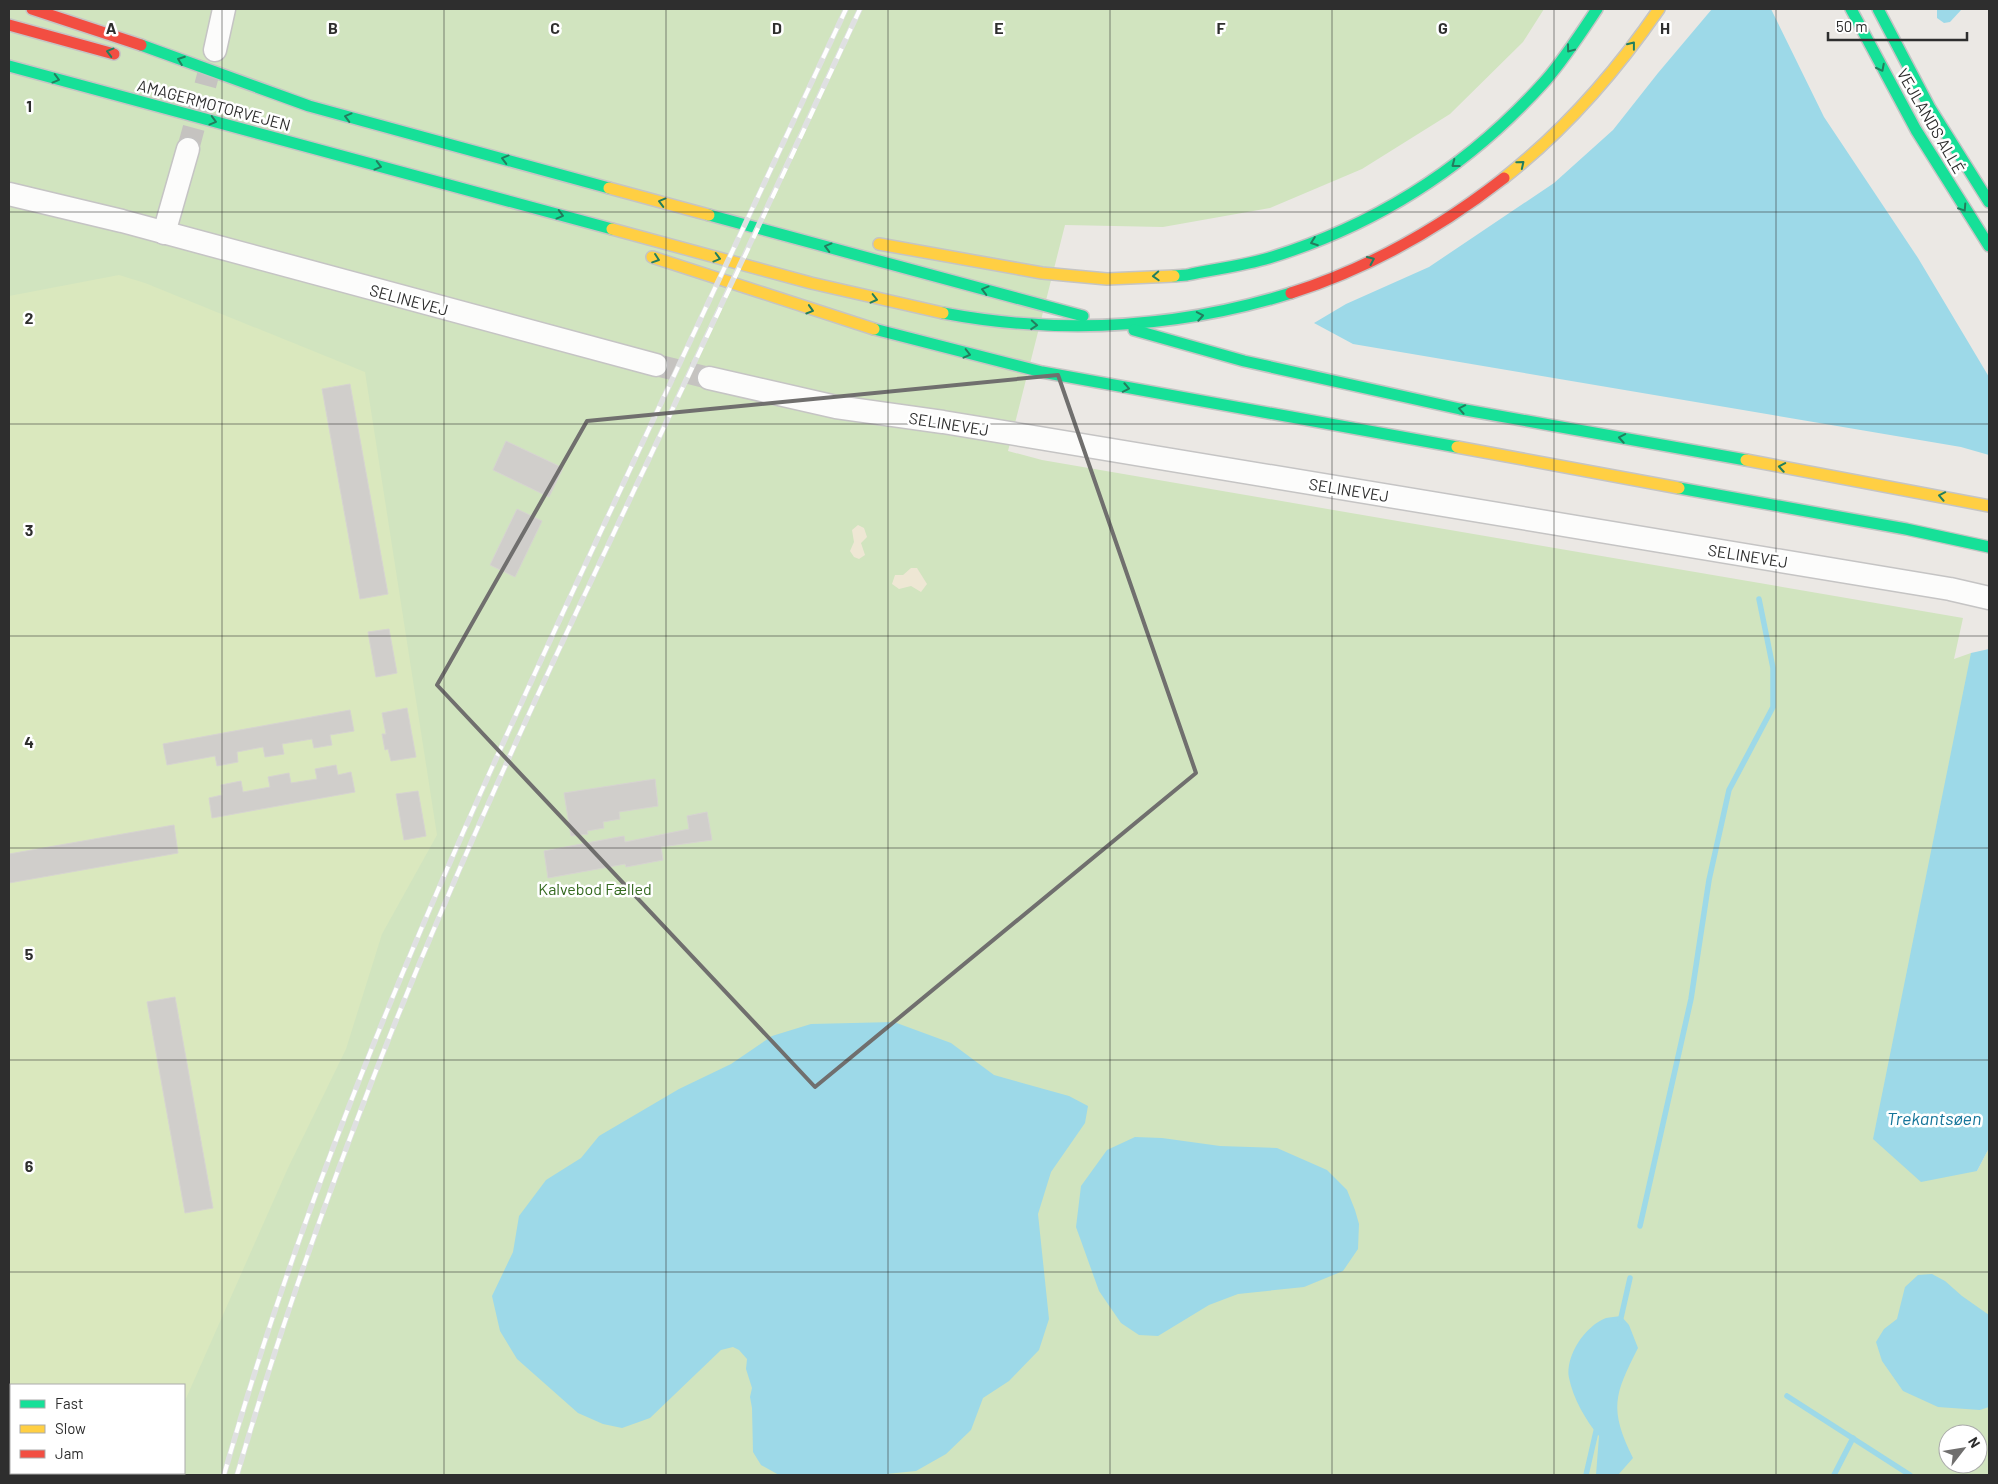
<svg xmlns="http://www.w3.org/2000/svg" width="1998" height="1484" viewBox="0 0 1998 1484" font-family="Barlow,sans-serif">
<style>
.green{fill:#d1e4bf;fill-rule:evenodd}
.sand{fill:#eee7d4}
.pitch{fill:#dae8be}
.water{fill:#9dd9e8}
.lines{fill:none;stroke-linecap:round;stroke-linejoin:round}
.stream{stroke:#9dd9e8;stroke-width:5.5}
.building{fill:#d0cecb;stroke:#d6d4d0}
.street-tunnel{stroke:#c5c3c0;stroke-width:22;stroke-dasharray:22 11;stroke-linecap:butt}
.street-casing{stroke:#c5c4c4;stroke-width:25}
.fast-casing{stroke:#c5c4c4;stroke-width:14}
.slow-casing{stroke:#c5c4c4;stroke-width:14}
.jam-casing{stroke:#c5c4c4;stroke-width:14}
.street{stroke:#fcfcfb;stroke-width:22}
.fast{stroke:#16e098;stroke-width:11}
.slow{stroke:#ffcf43;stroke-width:11}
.jam{stroke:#f24e42;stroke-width:11}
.rail-casing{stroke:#dfe0e1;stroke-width:5.5}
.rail{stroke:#fff;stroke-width:4;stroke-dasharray:11;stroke-linecap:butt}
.oneway{stroke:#237e5e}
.marked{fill:none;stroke:#706f6e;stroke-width:4;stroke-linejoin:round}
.grid{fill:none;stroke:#2e2e2e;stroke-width:1;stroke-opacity:0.55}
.labels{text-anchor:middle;stroke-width:5;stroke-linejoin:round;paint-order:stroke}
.street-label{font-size:16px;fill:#2e2e2e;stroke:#fff}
.park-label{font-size:16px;fill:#34691f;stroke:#fff}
.water-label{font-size:18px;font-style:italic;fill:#15759a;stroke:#fff}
.grid-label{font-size:16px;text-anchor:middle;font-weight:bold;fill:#2e2e2e;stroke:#fff;stroke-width:5;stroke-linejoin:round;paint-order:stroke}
</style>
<rect width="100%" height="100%" fill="#ebe8e4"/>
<path class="green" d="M9,9H1544L1523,42L1450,114L1362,169L1270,208L1163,227L1065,225L1008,451L1042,460L1963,618L1954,659L1971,653L1977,1171L1989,1148V1475H9ZM11,1385H184V1473H11ZM1948,1434H1978V1464H1948Z"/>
<g class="sand">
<path d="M858,525L864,528L867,537L861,543L865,555L859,559L854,557L850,551L854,542L852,530Z"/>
<path d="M911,568H917L927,584L921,592L911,586L899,589L892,584L895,575H903Z"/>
</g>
<path class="pitch" d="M119,275L145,283L365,372L437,835L382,934L346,1049L288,1168L184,1403V1385H11V1473H153L152,1475H9V296Z"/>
<g class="water">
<path d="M1712,9H1771L1824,117L1918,258L1989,377V455L1961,447L1353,344L1314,323L1346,304L1429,267L1554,183L1613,130L1658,73Z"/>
<path d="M1937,9H1962L1950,22L1944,23L1937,18Z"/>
<path d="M1989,649V1148L1977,1171L1921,1182L1873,1139L1971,653Z"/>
<path d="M894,1022L951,1043L994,1075L1069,1096L1088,1106L1085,1123L1051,1172L1038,1214L1049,1319L1039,1350L1009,1381L983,1398L971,1430L946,1454L916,1471L876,1475H779L761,1465L753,1452L752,1408L750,1397L752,1388L746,1369L747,1359L739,1350L733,1347L721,1350L650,1418L622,1428L603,1424L578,1413L517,1359L500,1331L492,1296L513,1252L519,1216L546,1180L581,1158L599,1136L679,1089L731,1064L772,1036L811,1024Z"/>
<path d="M1135,1137L1162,1138L1220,1146L1277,1148L1327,1170L1347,1190L1355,1210L1359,1224L1358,1249L1343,1271L1304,1287L1238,1294L1209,1305L1158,1336L1139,1335L1121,1323L1099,1291L1076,1227L1081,1186L1107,1150Z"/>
<path d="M1932,1274L1945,1281L1962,1296L1989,1315V1407L1980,1410L1938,1407L1903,1391L1882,1361L1876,1342L1884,1329L1897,1319L1905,1287L1918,1275Z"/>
<path d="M1621,1316L1629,1325L1638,1348C1614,1395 1609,1409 1633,1458L1618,1475H1596L1599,1436C1586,1421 1573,1398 1569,1378C1565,1356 1585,1326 1606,1318C1610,1317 1616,1317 1621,1316Z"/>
</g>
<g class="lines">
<g class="stream">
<path d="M1640,1226L1691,999L1709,880L1729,790L1773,707V668L1759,599"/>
<path d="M1620,1322L1630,1278"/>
<path d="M1787,1396L1910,1475"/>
<path d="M1586,1475L1597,1427"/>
<path d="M1834,1475L1853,1438"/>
</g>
</g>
<g class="building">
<path d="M350,384L388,594L360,599L322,389Z"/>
<path d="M506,441L563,468L549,497L493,470Z"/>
<path d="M517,509L542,521L515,577L490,565Z"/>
<path d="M389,629L397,673L376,677L368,632Z"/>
<path d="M407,708L416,757L391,761L388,749L385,750L382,734H386L382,713Z"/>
<path d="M350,710L354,731L330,735L332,745L314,748L312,739L282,744L284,754L265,757L263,747L237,752L238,762L217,766L215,756L167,765L163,744Z"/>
<path d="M336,765L338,775L351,772L355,792L212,818L209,798L222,795L221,785L241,781L243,792L270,787L268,777L289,773L291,783L317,779L315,769Z"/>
<path d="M655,779L658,806L619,812L620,819L603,822L604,828L587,831L588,834L571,836L564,793Z"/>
<path d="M418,791L426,836L404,840L396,794Z"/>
<path d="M707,812L712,840L661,847L663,860L626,867L625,864L548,878L544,851L624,836L625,842L689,829L687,816Z"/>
<path d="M174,825L178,853L9,883V854Z"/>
<path d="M175,997L213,1208L185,1213L147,1002Z"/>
</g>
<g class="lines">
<g class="street-tunnel">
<path d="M188,149L214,53"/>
<path d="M656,365L709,378"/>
</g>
<defs>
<g id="street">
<path d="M215,50L224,9"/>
<path d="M9,194L122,221L656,365"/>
<path d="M164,233L188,149"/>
<path d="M709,378L836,407L943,422L1950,589L1989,598"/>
</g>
<g id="fast">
<path d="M1851,9L1916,130L1989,246"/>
<path d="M1878,9L1930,108L1989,202"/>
<path d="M141,45L309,106L609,188"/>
<path d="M9,66L612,229"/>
<path d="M709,215L1083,316"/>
<path d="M1174,276L1187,275C1214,269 1242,266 1269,258C1377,225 1471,164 1546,80C1565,58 1581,33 1597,9"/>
<path d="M943,313C1060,335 1178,328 1291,293"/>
<path d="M874,329L1042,372L1457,447"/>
<path d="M1134,330L1244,361L1460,409L1746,460"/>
<path d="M1679,488L1906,529L1989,547"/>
</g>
<g id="slow">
<path d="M1504,178C1565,130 1615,73 1659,9"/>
<path d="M609,188L709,215"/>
<path d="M612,229L811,283L943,313"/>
<path d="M879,244L1042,273L1107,279L1174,276"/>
<path d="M652,257L874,329"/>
<path d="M1457,447L1679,488"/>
<path d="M1746,460L1989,506"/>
</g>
<g id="jam">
<path d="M32,9L141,45"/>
<path d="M9,25L114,54"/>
<path d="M1291,293C1367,269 1441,227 1504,178"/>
</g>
</defs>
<use href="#street" class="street-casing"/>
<use href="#fast" class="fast-casing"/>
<use href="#slow" class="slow-casing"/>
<use href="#jam" class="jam-casing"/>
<use href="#street" class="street"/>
<use href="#fast" class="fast"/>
<use href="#slow" class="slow"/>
<use href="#jam" class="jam"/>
<defs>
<g id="rail">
<path d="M224,1475C315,1154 453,847 594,546C678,367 762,188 846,9"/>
<path d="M237,1475C294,1280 365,1089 445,903C511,748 584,596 656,444C725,299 793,154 860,9"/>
</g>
</defs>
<use href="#rail" class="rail-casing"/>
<use href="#rail" class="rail"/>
</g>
<defs><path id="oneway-chevron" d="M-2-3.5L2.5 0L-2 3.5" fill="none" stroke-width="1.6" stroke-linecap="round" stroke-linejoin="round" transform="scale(1.25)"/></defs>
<g class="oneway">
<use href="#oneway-chevron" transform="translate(1632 45) rotate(-52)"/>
<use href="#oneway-chevron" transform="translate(1570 49) rotate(127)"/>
<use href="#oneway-chevron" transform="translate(110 52) rotate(-165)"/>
<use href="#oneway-chevron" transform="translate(181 60) rotate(-160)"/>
<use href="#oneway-chevron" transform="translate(1881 68) rotate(63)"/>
<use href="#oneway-chevron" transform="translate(56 79) rotate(15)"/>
<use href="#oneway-chevron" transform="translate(348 117) rotate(-165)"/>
<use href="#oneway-chevron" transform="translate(213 121) rotate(15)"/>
<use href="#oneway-chevron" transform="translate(505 159) rotate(-165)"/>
<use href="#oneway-chevron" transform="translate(1455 164) rotate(143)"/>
<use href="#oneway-chevron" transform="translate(1521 164) rotate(-39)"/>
<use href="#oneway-chevron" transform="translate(378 166) rotate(15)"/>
<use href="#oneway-chevron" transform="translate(662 202) rotate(-165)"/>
<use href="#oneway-chevron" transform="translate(1963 208) rotate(57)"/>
<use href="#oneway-chevron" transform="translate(560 215) rotate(15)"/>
<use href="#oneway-chevron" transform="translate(1314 242) rotate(160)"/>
<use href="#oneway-chevron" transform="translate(828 247) rotate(-165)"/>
<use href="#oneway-chevron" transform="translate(717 258) rotate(15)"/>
<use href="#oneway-chevron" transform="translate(656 259) rotate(19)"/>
<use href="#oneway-chevron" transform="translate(1371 260) rotate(-24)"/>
<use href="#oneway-chevron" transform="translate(1156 276) rotate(177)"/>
<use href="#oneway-chevron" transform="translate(985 290) rotate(-165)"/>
<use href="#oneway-chevron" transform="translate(874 299) rotate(14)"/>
<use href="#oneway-chevron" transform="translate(810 310) rotate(17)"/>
<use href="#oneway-chevron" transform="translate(1200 316) rotate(-10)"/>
<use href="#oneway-chevron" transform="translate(1034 325) rotate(4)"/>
<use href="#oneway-chevron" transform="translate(967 354) rotate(14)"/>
<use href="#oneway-chevron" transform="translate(1126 388) rotate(11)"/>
<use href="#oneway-chevron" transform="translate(1462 409) rotate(-169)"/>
<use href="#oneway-chevron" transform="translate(1622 438) rotate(-170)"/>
<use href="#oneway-chevron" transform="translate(1782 467) rotate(-170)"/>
<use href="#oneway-chevron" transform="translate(1942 496) rotate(-169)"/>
</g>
<path class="marked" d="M1058,375L1196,773L815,1087L437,685L587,421Z"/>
<path class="grid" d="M222,9V1475M444,9V1475M666,9V1475M888,9V1475M1110,9V1475M1332,9V1475M1554,9V1475M1776,9V1475M9,212H1989M9,424H1989M9,636H1989M9,848H1989M9,1060H1989M9,1272H1989"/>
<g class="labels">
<g class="street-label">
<text transform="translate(214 105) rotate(15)" y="6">AMAGERMOTORVEJEN</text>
<text transform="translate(1931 121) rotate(60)" y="6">VEJLANDS ALLÉ</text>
<text transform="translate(409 300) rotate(15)" y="6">SELINEVEJ</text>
<text transform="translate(949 424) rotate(9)" y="6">SELINEVEJ</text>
<text transform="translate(1349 490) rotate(9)" y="6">SELINEVEJ</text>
<text transform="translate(1748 556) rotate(9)" y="6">SELINEVEJ</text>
</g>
<g class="park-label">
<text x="595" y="895">Kalvebod Fælled</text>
</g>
<g class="water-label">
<text x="1934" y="1125">Trekantsøen</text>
</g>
</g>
<g class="grid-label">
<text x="111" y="34">A</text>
<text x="333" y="34">B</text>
<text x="555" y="34">C</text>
<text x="777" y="34">D</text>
<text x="999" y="34">E</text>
<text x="1221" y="34">F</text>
<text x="1443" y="34">G</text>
<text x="1665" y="34">H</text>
<text x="29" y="112">1</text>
<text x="29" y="324">2</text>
<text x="29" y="536">3</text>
<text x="29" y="748">4</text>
<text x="29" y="960">5</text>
<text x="29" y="1172">6</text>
</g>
<rect width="1998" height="1484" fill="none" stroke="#2e2e2e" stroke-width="20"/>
<rect x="10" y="1384" width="175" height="90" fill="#ffffff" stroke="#ababab"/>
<rect x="20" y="1400" width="25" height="8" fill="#16e098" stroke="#ababab"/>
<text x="55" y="1409" font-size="15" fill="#2e2e2e">Fast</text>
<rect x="20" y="1425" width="25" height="8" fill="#ffcf43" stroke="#ababab"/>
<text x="55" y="1434" font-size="15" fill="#2e2e2e">Slow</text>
<rect x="20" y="1450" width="25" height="8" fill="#f24e42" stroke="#ababab"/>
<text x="55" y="1459" font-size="15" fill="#2e2e2e">Jam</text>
<g transform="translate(1963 1449) rotate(59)"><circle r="24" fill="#ffffff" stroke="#ababab"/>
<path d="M0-4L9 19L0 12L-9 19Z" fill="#706f6e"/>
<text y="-8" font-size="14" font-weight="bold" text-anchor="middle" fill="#2e2e2e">N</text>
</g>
<path d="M1828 32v8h139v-8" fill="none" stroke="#2e2e2e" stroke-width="2.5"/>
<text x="1836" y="32" font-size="15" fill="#2e2e2e" stroke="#ffffff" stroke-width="4" paint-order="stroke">50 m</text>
</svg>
